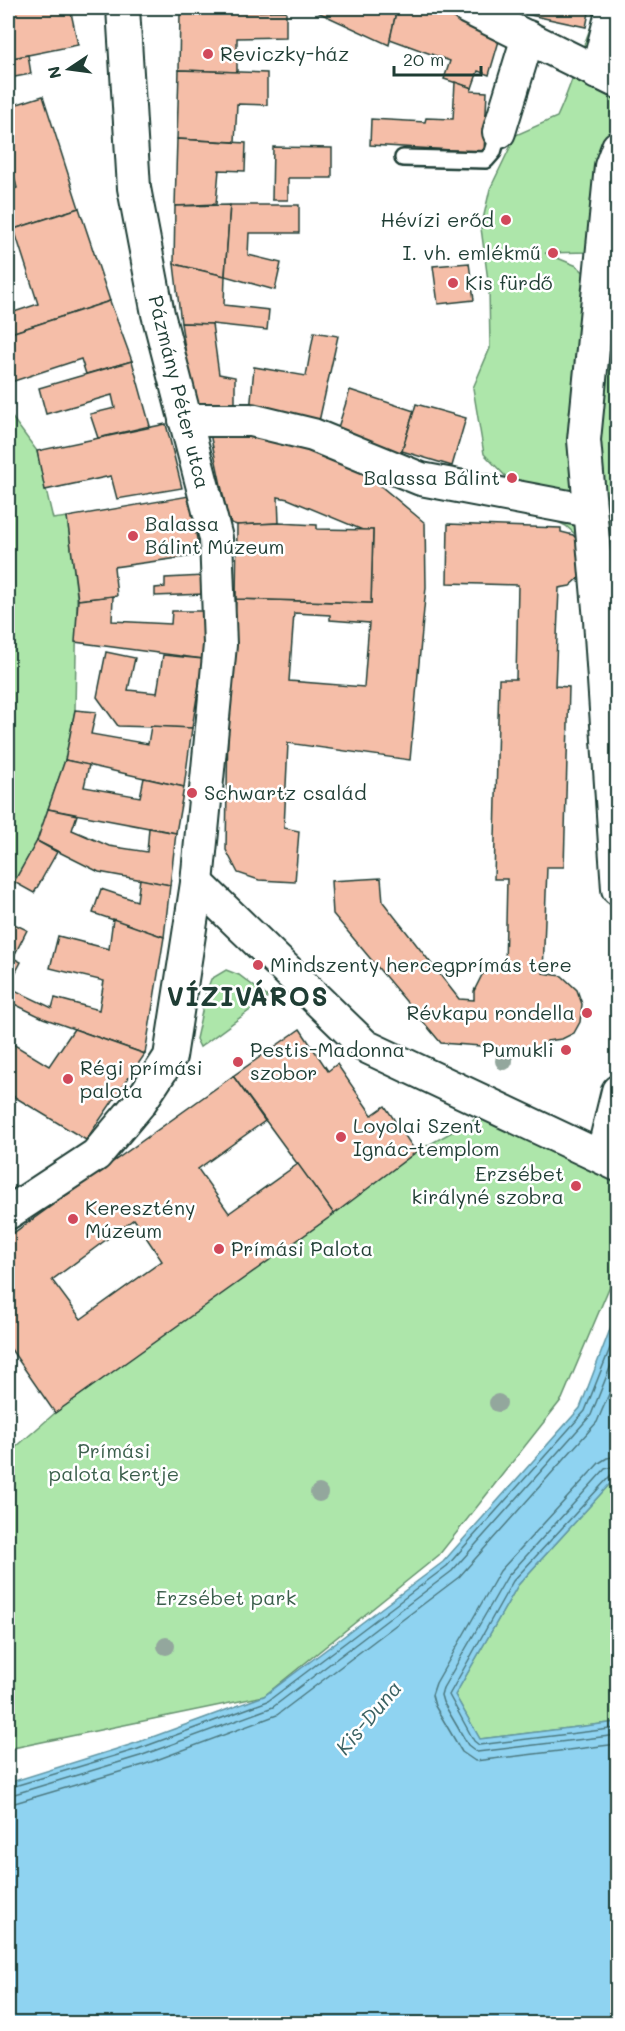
<svg xmlns="http://www.w3.org/2000/svg" width="625" height="2031" viewBox="0 0 625 2031" font-family="Mali,sans-serif">
<style>
.green{fill:#ade6aa;stroke:#66926f;stroke-width:1.5}
.water{fill:#8fd3f1;stroke:#6297a5;stroke-width:1.5}
.lines{fill:none;stroke-linecap:round;stroke-linejoin:round}
.shore{stroke:#4c7980;stroke-width:1.5}
.building{fill:#f5bea8;stroke:#1f3d34;stroke-width:1.5;fill-rule:evenodd}
.lane-casing{stroke:#1f3d34;stroke-width:20}
.street-casing{stroke:#1f3d34;stroke-width:36}
.lane{stroke:#fff;stroke-width:15}
.street{stroke:#fff;stroke-width:32}
.tree{fill:#93a79d}
.poi-dot{fill:#d1495b;stroke:#fff;stroke-width:2}
.labels{text-anchor:middle;stroke-width:5;stroke-linejoin:round;paint-order:stroke}
.poi-label{font-size:20px;fill:#1f3d34;stroke:#fff;text-anchor:start}
.street-label{font-size:20px;fill:#1f3d34;stroke:#fff}
.park-label{font-size:20px;fill:#3b5f4c;stroke:#fff}
.water-label{font-size:21px;font-style:italic;fill:#3b6263;stroke:#fff}
.district-label{font-size:26px;font-weight:bold;letter-spacing:1.5px;fill:#1f3d34;stroke:#fff}
</style>
<rect width="100%" height="100%" fill="#fff"/>
<filter id="ink" filterUnits="userSpaceOnUse"><feTurbulence type="fractalNoise" baseFrequency=".0167" numOctaves="2"/><feDisplacementMap in="SourceGraphic" scale="12" xChannelSelector="R" yChannelSelector="G"/><feConvolveMatrix kernelMatrix="1 2 1 2 8 2 1 2 1" color-interpolation-filters="sRGB"/></filter>
<g filter="url(#ink)">
<g class="green">
<path d="M599,8H617V240L588,252L545,253L577,266L608,296L618,382V555C613,579 606,583 582,589L580,584L587,575L586,544L566,526L543,515L484,454L473,388L490,348L489,288L481,228L490,189L516,135L557,117C574,81 582,43 599,8Z"/>
<path d="M8,412L37,451L53,519L67,517L77,596L75,710L65,760L48,809L37,841L14,882L8,903Z"/>
<path d="M226,970L239,975L268,997L200,1047L196,1039L206,993L211,979Z"/>
<path d="M484,1114L617,1171V1269L562,1399L439,1555L264,1696L8,1749V1454L55,1413L416,1152Z"/>
<path d="M617,1476V1722L480,1739L455,1695L518,1585Z"/>
</g>
<path class="water" d="M617,1311V1476L518,1585L455,1695L480,1739L617,1722V2023H8V1783L136,1743L264,1696L443,1562L580,1408Z"/>
<g class="lines">
<g class="shore">
<path d="M618,1456L607,1458L599,1463L500,1571L436,1683L432,1695L435,1706L462,1752L475,1761L618,1744"/>
<path d="M618,1465L605,1469L507,1577L443,1688L441,1695L443,1702L468,1745L477,1752L618,1735"/>
<path d="M618,1473L611,1475L513,1581L449,1695L474,1741L479,1745L618,1728"/>
<path d="M8,1788L138,1749L268,1701L447,1566L585,1411L618,1328"/>
<path d="M8,1796L140,1756L273,1707L452,1571L591,1415L618,1348"/>
<path d="M8,1805L143,1765L277,1715L459,1577L597,1422L618,1373"/>
</g>
</g>
<g class="building">
<path d="M8,8H70L78,45L8,59Z"/>
<path d="M181,8H244V12L180,13Z"/>
<path d="M309,8H397L389,45Z"/>
<path d="M397,8H432L501,34L489,75L478,71L472,88L444,79L450,61L390,39Z"/>
<path d="M497,8H590L586,27Z"/>
<path d="M286,11V37L237,38V72L179,70L180,13Z"/>
<path d="M28,55L31,74L9,78L8,59Z"/>
<path d="M179,70L267,73V105L237,104L235,142L177,139Z"/>
<path d="M455,82L472,88L471,91L487,92L484,152L370,145L371,119L425,122L426,118L453,119Z"/>
<path d="M43,96L79,208L8,231V191L17,188L8,153V107Z"/>
<path d="M177,139L246,143L245,171L219,170L216,204L175,206Z"/>
<path d="M273,147L332,148V178H288V200H272Z"/>
<path d="M230,205L225,276L174,264L175,206Z"/>
<path d="M230,205H299V233H249L248,255L281,263L275,290L225,276Z"/>
<path d="M79,208L110,301L8,334V314L38,304L14,229Z"/>
<path d="M469,263L474,300L438,304L433,266Z"/>
<path d="M174,264L225,276L224,305L269,310L267,330L212,324L181,323Z"/>
<path d="M110,301L132,361L86,374L81,359L8,383V334Z"/>
<path d="M181,323L212,324L219,374L235,377V408L194,405Z"/>
<path d="M314,332L338,336L318,426L250,412L254,367L306,376Z"/>
<path d="M132,361L150,426L98,438L90,414L115,408L112,395L46,414L39,388Z"/>
<path d="M350,390L414,411L400,457L335,437Z"/>
<path d="M416,404L466,418L452,466L402,451Z"/>
<path d="M166,424L182,488L117,499L111,476L45,490L37,451Z"/>
<path d="M209,429L301,438L359,468L425,523L426,587L410,760L288,743L284,828L299,831L295,882L259,880L238,873L226,850L228,724L236,599L371,603L373,530L365,531L288,499L278,497L279,523L237,525L231,523L228,518ZM294,613L330,615V620L369,623L364,687L289,681Z"/>
<path d="M189,496L200,555L114,567L117,596L78,600L67,517Z"/>
<path d="M279,523L317,525V529L373,530L371,603L236,599L237,525Z"/>
<path d="M448,524L561,528V532L573,535L584,546L585,564L580,577L570,586L559,588L555,686L569,687L564,867H547L543,973L562,976L577,990L582,1004L580,1022L574,1033L562,1039L547,1041L546,1051L441,1043L333,914L331,881L381,878L383,902L459,999L474,1000V991L482,975L492,968H505L507,879H494L499,679H516L518,585L447,583Z"/>
<path d="M204,576V594L155,596V588L165,587V578Z"/>
<path d="M113,596L112,621L171,624L172,611H206L203,659L75,642L78,600Z"/>
<path d="M106,652L135,658L128,690L157,693L163,655L203,659L192,728L118,726L97,697Z"/>
<path d="M75,710L96,712L91,734L148,744L151,726L192,728L184,787L65,760Z"/>
<path d="M65,760L89,765L84,787L140,797L144,778L184,787L176,833L48,809Z"/>
<path d="M48,809L77,815L72,830L109,846L147,852L149,828L176,833L170,885L99,872L37,841Z"/>
<path d="M37,841L57,852L34,893L14,882Z"/>
<path d="M140,879L170,885L164,937L93,913L101,889L137,901Z"/>
<path d="M113,919L164,937L145,1054L43,1018L8,1001V921L27,930L13,958L21,962L8,987L52,1008L55,998L99,1010L104,981L50,968L58,936L109,949Z"/>
<path d="M74,1029L145,1054L86,1140L8,1093V1041L49,1066Z"/>
<path d="M300,1029L328,1071L337,1064L372,1115L385,1106L416,1152L334,1214L233,1076Z"/>
<path d="M233,1076L265,1121L198,1169L229,1213L298,1164L334,1214L55,1413L8,1345V1237ZM134,1219L162,1261L81,1319L52,1280Z"/>
</g>
<g class="lines">
<defs>
<path id="lane" d="M403,158L486,160L493,152L499,132"/>
<g id="street">
<path d="M468,8L618,82"/>
<path d="M597,73L613,8"/>
<path d="M499,132L528,37"/>
<path d="M618,147L611,166L584,440L600,620L618,889"/>
<path d="M185,420H251L313,435L421,479L590,511"/>
<path d="M197,883L365,1046L618,1165"/>
<path d="M602,1157L618,1091"/>
<path d="M8,1213L96,1155L139,1104L170,1057L197,883L220,645L216,538L158,314L134,188L123,8"/>
</g>
</defs>
<use href="#lane" class="lane-casing"/>
<use href="#street" class="street-casing"/>
<use href="#lane" class="lane"/>
<use href="#street" class="street"/>
</g>
<g class="tree">
<circle cx="504" cy="1061" r="9"/>
<circle cx="498" cy="1403" r="9"/>
<circle cx="319" cy="1493" r="9"/>
<circle cx="166" cy="1646" r="9"/>
</g>
</g>
<g class="poi-dot">
<circle cx="208" cy="54" r="6"/>
<circle cx="506" cy="220" r="6"/>
<circle cx="553" cy="253" r="6"/>
<circle cx="453" cy="283" r="6"/>
<circle cx="512" cy="478" r="6"/>
<circle cx="133" cy="536" r="6"/>
<circle cx="192" cy="793" r="6"/>
<circle cx="258" cy="965" r="6"/>
<circle cx="587" cy="1013" r="6"/>
<circle cx="566" cy="1050" r="6"/>
<circle cx="238" cy="1062" r="6"/>
<circle cx="68" cy="1079" r="6"/>
<circle cx="341" cy="1137" r="6"/>
<circle cx="576" cy="1186" r="6"/>
<circle cx="73" cy="1219" r="6"/>
<circle cx="219" cy="1249" r="6"/>
</g>
<g class="labels">
<g class="poi-label">
<text x="220" y="61">Reviczky-ház</text>
<text x="494" y="227" text-anchor="end">Hévízi erőd</text>
<text x="541" y="260" text-anchor="end">I. vh. emlékmű</text>
<text x="465" y="290">Kis fürdő</text>
<text x="500" y="485" text-anchor="end">Balassa Bálint</text>
<text x="145" y="531">Balassa<tspan x="145" dy="23">Bálint Múzeum</tspan></text>
<text x="204" y="800">Schwartz család</text>
<text x="270" y="972">Mindszenty hercegprímás tere</text>
<text x="575" y="1020" text-anchor="end">Révkapu rondella</text>
<text x="250" y="1057">Pestis-Madonna<tspan x="250" dy="23">szobor</tspan></text>
<text x="554" y="1057" text-anchor="end">Pumukli</text>
<text x="80" y="1075">Régi prímási<tspan x="80" dy="23">palota</tspan></text>
<text x="353" y="1133">Loyolai Szent<tspan x="353" dy="23">Ignác-templom</tspan></text>
<text x="564" y="1181" text-anchor="end">Erzsébet<tspan x="564" dy="23">királyné szobra</tspan></text>
<text x="85" y="1215">Keresztény<tspan x="85" dy="23">Múzeum</tspan></text>
<text x="231" y="1256">Prímási Palota</text>
</g>
<g class="street-label">
<text transform="translate(179 392) rotate(76)" y="7">Pázmány Péter utca</text>
</g>
<g class="park-label">
<text x="114" y="1458">Prímási<tspan x="114" dy="23">palota kertje</tspan></text>
<text x="226" y="1605">Erzsébet park</text>
</g>
<g class="water-label">
<text transform="translate(369 1718) rotate(-50)" y="7">Kis-Duna</text>
</g>
<g class="district-label">
<text x="248" y="1006">VÍZIVÁROS</text>
</g>
</g>
<rect width="625" height="2031" fill="none" stroke="#fff" stroke-width="30"/>
<rect x="15" y="15" width="595" height="2001" fill="none" stroke="#1f3d34" stroke-width="2" filter="url(#ink)"/>
<g transform="translate(69 69) rotate(257)" stroke="#ffffff" stroke-width="4.5" paint-order="stroke">
<path d="M0-4.5L10 22L0 15L-10 22Z" fill="#1f3d34"/>
<text y="-9" font-size="16" font-weight="bold" text-anchor="middle" fill="#1f3d34">N</text>
</g>
<path d="M394 66v9h87v-9" fill="none" stroke="#1f3d34" stroke-width="3"/>
<text x="403" y="66" font-size="18" fill="#1f3d34" stroke="#ffffff" stroke-width="4.5" paint-order="stroke">20 m</text>
</svg>
